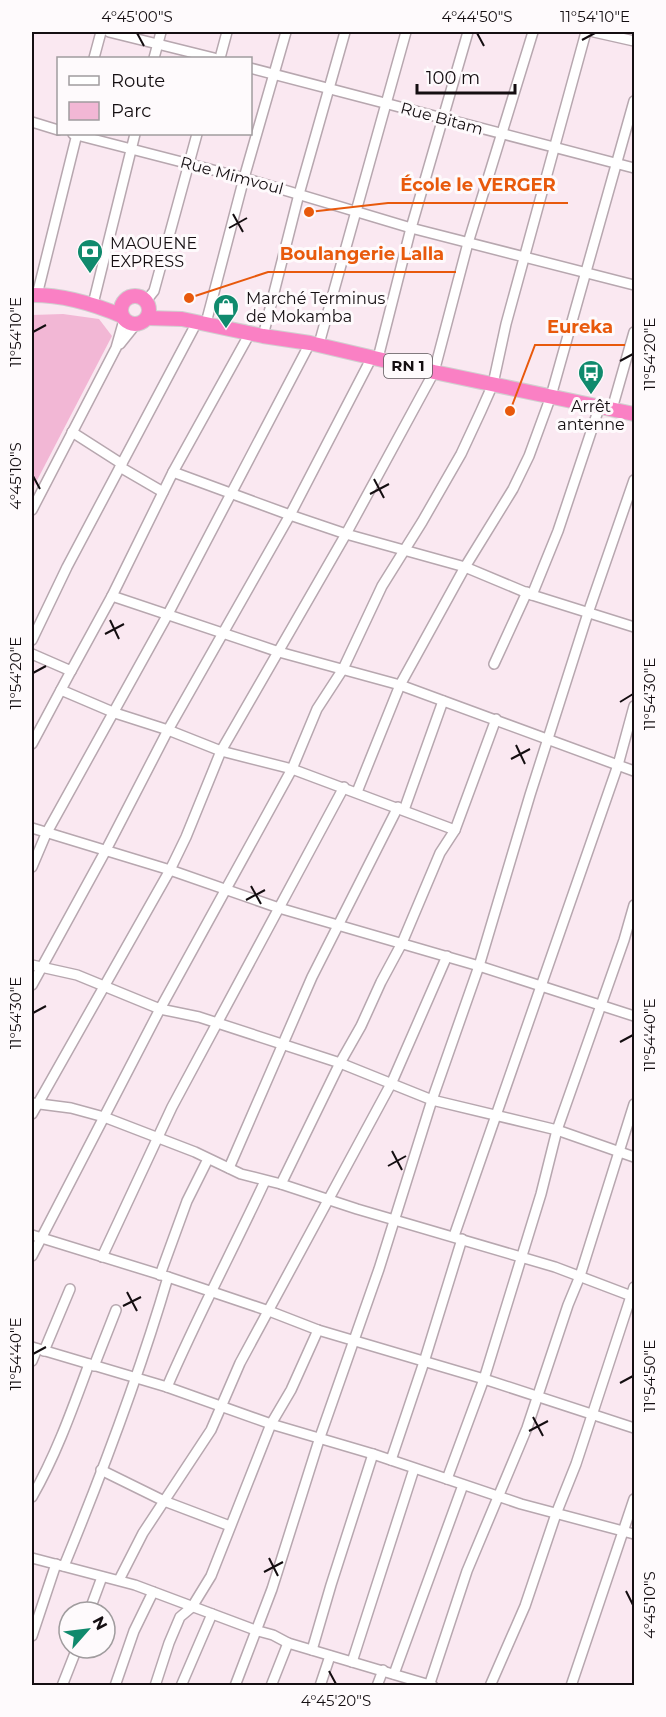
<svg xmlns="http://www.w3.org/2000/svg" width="666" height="1717" viewBox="0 0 666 1717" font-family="Montserrat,sans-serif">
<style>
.green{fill:#f2b7d5}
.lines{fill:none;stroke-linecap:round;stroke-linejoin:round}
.minor-casing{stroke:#b7a7af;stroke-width:12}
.highway-casing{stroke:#d0cfcf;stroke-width:16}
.minor{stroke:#fff;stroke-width:9}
.highway{stroke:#fa80c4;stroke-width:14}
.ticks{fill:none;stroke:#140e11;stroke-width:2}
.labels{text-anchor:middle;stroke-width:6;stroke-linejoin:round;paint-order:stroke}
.shield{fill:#fefafc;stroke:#5a5558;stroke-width:1.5}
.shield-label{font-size:15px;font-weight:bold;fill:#140e11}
.street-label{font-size:16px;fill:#140e11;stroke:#fefafc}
.poi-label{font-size:16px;fill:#140e11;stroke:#fefafc;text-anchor:start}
.leader{fill:none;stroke:#e8590c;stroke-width:2}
.callout-dot{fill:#e8590c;stroke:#fefafc;stroke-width:2}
.callout-label{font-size:18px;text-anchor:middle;font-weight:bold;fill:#e8590c;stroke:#fefafc;stroke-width:6;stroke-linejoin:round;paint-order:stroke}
.neatline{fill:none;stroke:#140e11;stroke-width:2}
.ticks-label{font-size:15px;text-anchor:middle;fill:#140e11}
</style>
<rect width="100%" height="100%" fill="#fae8f1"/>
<path class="green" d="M63,314L99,319L112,336L32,490V315Z"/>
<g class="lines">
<defs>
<g id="minor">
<path d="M109,32L214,58"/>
<path d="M594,32L634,41"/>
<path d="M94,58L101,32"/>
<path d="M154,58L161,32"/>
<path d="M220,58L227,32"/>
<path d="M250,68L634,168"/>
<path d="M32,122L58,130"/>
<path d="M73,134L244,178L411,228L634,285"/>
<path d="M37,295L77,134"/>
<path d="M146,301L154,291L197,134"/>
<path d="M93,304L135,134"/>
<path d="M206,323L244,178L286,32"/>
<path d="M263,336L299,194L345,32"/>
<path d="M120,344L136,324"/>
<path d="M319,344L406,32"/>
<path d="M378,358L411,228L468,32"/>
<path d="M612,409L634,332"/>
<path d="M72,432L122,464"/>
<path d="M120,467L163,492"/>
<path d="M173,472L290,515L346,534L465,567L532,595L634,627"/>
<path d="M32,510L116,348L124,320"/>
<path d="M532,595L558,531L599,408"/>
<path d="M112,596L173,472L250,333"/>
<path d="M32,640L67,567L197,322"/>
<path d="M32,654L71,671L112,596L279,652L400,685L634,771"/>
<path d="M494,664L527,592"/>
<path d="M61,690L115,713L168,730L221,751L292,769L455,830"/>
<path d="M32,744L71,671"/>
<path d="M357,792L400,685L465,567L513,489L529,456L551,396L634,101"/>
<path d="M404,810L443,701"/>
<path d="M32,828L170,870L279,908L479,966L634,1016"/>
<path d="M32,867L46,834L168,614L310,343"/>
<path d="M32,965L77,975L160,1009L199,1017L340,1063L432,1100L557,1130L634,1157"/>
<path d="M32,985L106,850L168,730L290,515L372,357"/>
<path d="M32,1103L71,1108L104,1117L195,1152L241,1174L281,1184L357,1209L555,1267L634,1297"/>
<path d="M32,1114L170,870L186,837L221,751L346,534L434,372L468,243L533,32"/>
<path d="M229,1168L312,977L398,807"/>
<path d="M281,1184L340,1063L361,1026L381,982L402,943L440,853L455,830L496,719"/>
<path d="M32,1235L168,1277L269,1311L318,1330L484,1379L634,1428"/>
<path d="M454,1236L618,765L634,706"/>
<path d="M32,1256L160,1009L292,769L317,709L343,669L382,586L422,522L461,454L481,411L493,384L506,324L586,32"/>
<path d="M102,1257L172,1107L344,787"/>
<path d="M160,1275L187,1201L208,1159"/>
<path d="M32,1347L167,1387L271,1424L373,1454L521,1504L634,1534"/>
<path d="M44,1351L70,1289"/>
<path d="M32,1361L37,1349"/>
<path d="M94,1366L116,1310"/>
<path d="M167,1387C197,1317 233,1250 265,1181"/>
<path d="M391,1460L424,1362L462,1239"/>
<path d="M101,1470L164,1501L230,1526"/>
<path d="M447,1479L484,1379L541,1194L557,1130L624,940L634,905"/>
<path d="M32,1497C56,1455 72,1410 89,1364"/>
<path d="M32,1558L135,1585L255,1630L273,1635L288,1643L433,1686"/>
<path d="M64,1566C103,1471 139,1376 168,1277"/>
<path d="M119,1580L143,1533L211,1430L240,1363L392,1082L447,956"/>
<path d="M89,1612L102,1577"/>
<path d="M32,1636L56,1564"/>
<path d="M312,1650L331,1585L373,1454"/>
<path d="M352,1662L414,1469"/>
<path d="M394,1674L463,1485"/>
<path d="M62,1686L77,1648"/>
<path d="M115,1686L134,1631L153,1592"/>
<path d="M155,1686L169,1643L180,1617L192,1607L211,1576L271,1424L291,1390L318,1330"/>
<path d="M181,1686L212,1614"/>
<path d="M235,1686L272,1589L320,1437L379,1269L432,1100L479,966L530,795L588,613L634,480"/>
<path d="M271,1686L288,1643"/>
<path d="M320,1686L330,1656"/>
<path d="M377,1686L383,1670"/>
<path d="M429,1686L467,1571L527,1428L568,1305L580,1276L634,1104"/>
<path d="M490,1686L525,1606L556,1514L576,1464L634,1287"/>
<path d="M571,1686L634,1499"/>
</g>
<g id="highway">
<path d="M32,295C64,295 92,303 122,316"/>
<circle cx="135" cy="310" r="14"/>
<path d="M147,318L182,319L263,336L310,343L434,372L634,414"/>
</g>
</defs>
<use href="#minor" class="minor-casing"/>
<use href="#highway" class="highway-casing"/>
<use href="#minor" class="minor"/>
<use href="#highway" class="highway"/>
</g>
<path class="ticks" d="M137,33L144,46M477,33L484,46M582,40L595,33M233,214L243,232M229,228L247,218M33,332L46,325M620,361L633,354M33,476L40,489M374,479L384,498M370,494L389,484M110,620L119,639M105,634L124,624M33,673L46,666M620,702L633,694M516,745L525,764M511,759L530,749M251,886L261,904M246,900L265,890M33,1013L46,1006M620,1042L633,1035M392,1151L402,1170M388,1166L406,1156M127,1292L137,1311M123,1306L141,1297M33,1354L46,1347M620,1383L633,1376M533,1417L543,1436M529,1431L548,1421M269,1558L278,1576M264,1572L283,1562M626,1591L633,1605M329,1671L336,1684"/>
<defs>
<symbol id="bank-pin" viewBox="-11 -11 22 30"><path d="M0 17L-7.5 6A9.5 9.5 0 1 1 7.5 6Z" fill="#108a6d" stroke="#fefafc"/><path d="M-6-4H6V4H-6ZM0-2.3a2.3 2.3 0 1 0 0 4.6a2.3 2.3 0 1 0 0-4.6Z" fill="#fff"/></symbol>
<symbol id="shop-pin" viewBox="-11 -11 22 30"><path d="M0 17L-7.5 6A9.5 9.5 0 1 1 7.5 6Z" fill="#108a6d" stroke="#fefafc"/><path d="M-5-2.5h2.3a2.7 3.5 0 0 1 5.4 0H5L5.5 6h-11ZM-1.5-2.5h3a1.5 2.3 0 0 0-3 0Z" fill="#fff"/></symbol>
<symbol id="bus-pin" viewBox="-11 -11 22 30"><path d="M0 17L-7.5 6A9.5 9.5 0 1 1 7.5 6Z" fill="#108a6d" stroke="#fefafc"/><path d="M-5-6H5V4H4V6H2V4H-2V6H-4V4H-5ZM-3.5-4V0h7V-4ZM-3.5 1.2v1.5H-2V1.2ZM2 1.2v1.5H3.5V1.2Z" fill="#fff"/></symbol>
</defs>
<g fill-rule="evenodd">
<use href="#bank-pin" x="75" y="237" width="30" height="40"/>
<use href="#shop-pin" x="211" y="292" width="30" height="40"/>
<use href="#bus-pin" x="576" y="358" width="30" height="40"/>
</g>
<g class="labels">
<rect class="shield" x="384" y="354" width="48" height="24" rx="4.5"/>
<g class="shield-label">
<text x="408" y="371">RN 1</text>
</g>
<g class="street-label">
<text transform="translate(442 118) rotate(15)" y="6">Rue Bitam</text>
<text transform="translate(232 175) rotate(15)" y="6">Rue Mimvoul</text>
</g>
<g class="poi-label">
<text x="110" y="249">MAOUENE<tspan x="110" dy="18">EXPRESS</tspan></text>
<text x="246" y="304">Marché Terminus<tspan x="246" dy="18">de Mokamba</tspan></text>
<text x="591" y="412" text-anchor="middle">Arrêt<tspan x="591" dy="18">antenne</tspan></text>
</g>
</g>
<path class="leader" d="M309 212L388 203H568M189 298L268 272H456M510 411L535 345H625"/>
<g class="callout-dot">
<circle cx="309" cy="212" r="6"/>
<circle cx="189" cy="298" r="6"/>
<circle cx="510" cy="411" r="6"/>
</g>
<g class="callout-label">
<text x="478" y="191">École le VERGER</text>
<text x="362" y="260">Boulangerie Lalla</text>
<text x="580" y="333">Eureka</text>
</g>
<rect width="666" height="1717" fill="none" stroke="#fefafc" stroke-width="66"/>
<rect x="57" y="57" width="195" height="78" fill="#fefafc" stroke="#a09c9e" stroke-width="1.5"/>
<rect x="69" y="76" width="30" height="9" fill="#ffffff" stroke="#a09c9e" stroke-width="1.5"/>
<text x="111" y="87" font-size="18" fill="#140e11">Route</text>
<rect x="69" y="102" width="30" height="18" fill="#f2b7d5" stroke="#a09c9e" stroke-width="1.5"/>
<text x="111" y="117" font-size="18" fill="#140e11">Parc</text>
<g transform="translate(87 1630) rotate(62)"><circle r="28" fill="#fefafc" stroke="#a09c9e" stroke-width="1.5"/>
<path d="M0-4.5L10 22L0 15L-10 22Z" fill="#108a6d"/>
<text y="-9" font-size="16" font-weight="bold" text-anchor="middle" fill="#140e11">N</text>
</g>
<path d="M417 84v9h98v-9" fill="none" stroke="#140e11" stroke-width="3"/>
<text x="426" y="84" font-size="18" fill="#140e11" stroke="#fefafc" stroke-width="4.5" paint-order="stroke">100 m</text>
<rect x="33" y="33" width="600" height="1651" class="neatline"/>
<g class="ticks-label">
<text x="137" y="22">4°45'00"S</text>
<text x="477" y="22">4°44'50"S</text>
<text x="595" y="22">11°54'10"E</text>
<text transform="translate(16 332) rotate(-90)" y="5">11°54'10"E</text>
<text transform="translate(650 354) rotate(-90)" y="5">11°54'20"E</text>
<text transform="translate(16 476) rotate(-90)" y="5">4°45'10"S</text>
<text transform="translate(16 673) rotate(-90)" y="5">11°54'20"E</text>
<text transform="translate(650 694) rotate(-90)" y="5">11°54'30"E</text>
<text transform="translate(16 1013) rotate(-90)" y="5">11°54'30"E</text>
<text transform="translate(650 1035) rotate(-90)" y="5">11°54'40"E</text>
<text transform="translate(16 1354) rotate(-90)" y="5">11°54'40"E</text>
<text transform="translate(650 1376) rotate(-90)" y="5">11°54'50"E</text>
<text transform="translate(650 1605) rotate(-90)" y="5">4°45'10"S</text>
<text x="336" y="1706">4°45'20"S</text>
</g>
</svg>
